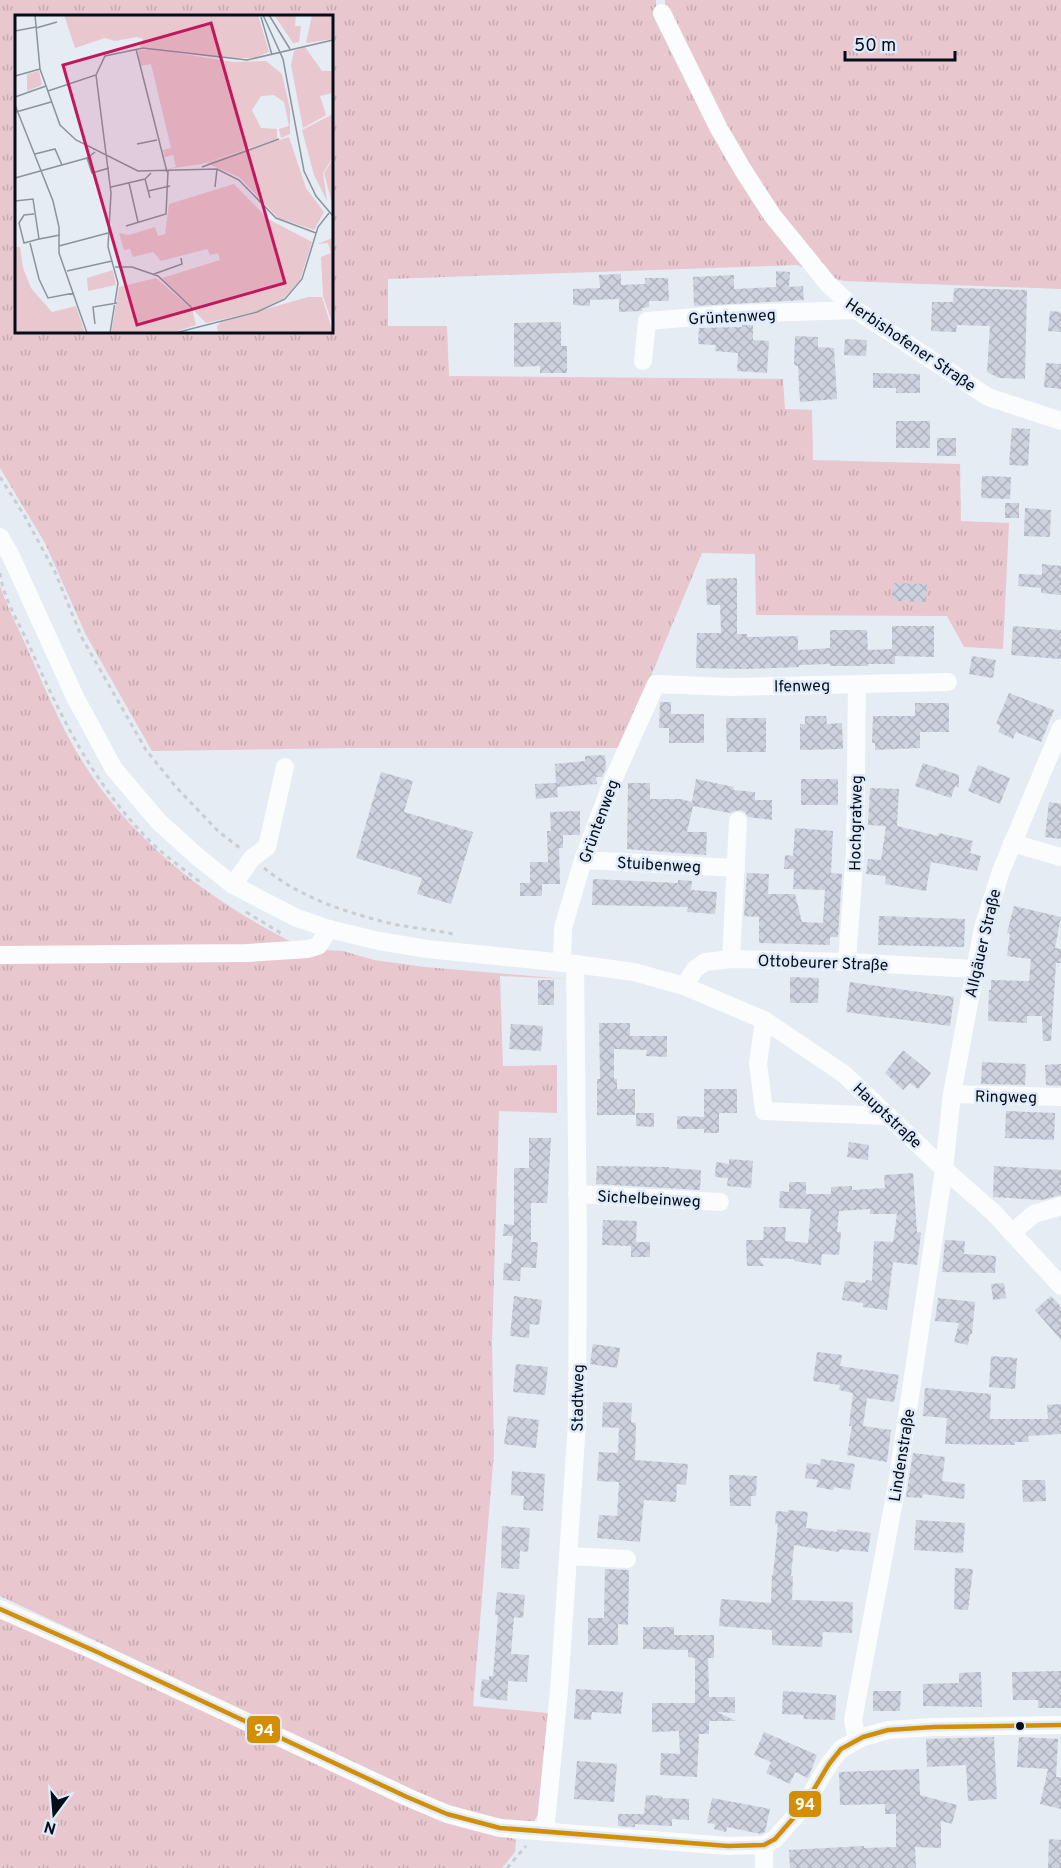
<svg xmlns="http://www.w3.org/2000/svg" width="1061" height="1868" viewBox="0 0 1061 1868" font-family="Overpass,sans-serif">
<style>
.grass{fill:url(#grass-tufts);fill-rule:evenodd}
.building{fill:url(#building-cross-hatch)}
.lines{fill:none;stroke-linecap:round;stroke-linejoin:round}
.path{stroke:#cccdd0;stroke-width:3;stroke-dasharray:4.5 4.5;stroke-linecap:butt}
.minor{stroke:#fbfcfd;stroke-width:18}
.bus-1-casing{stroke:#dfebfa;stroke-width:9}
.bus-1{stroke:#d38f04;stroke-width:4.5}
.bus-dot{fill:#040d18;stroke:#dfebfa;stroke-width:2}
.labels{text-anchor:middle;stroke-width:5;stroke-linejoin:round;paint-order:stroke}
.street-label{font-size:16px;fill:#040d18;stroke:#dfebfa}
.inset-road{fill:none;stroke:#8b939c;stroke-width:1.5}
.view{fill:#c2185b;fill-opacity:0.15;stroke:#c2185b;stroke-width:3}
.inset-edge{fill:none;stroke:#040d18;stroke-width:3}
.line-badge{stroke:#dfebfa;stroke-width:2}
.badge-label{font-size:16px;text-anchor:middle;font-weight:bold;fill:#fff}
</style>
<defs>
<pattern id="grass-tufts" width="24" height="20" patternUnits="userSpaceOnUse" patternTransform="scale(1.5)"><rect width="24" height="20" fill="#e8c7ce"/><path d="M3 7l-1-3M5 7V3M7 7l1-3M15 17l-1-3M17 17v-4M19 17l1-3" fill="none" stroke="#c5aab0"/></pattern>
<pattern id="building-cross-hatch" width="8" height="8" patternUnits="userSpaceOnUse" patternTransform="scale(1.5)"><rect width="8" height="8" fill="#cdd2de"/><path d="M0 0l8 8M0 8l8-8" fill="none" stroke="#aeb3be"/></pattern>
</defs>
<rect width="100%" height="100%" fill="#e5ecf4"/>
<g class="grass">
<path d="M0,0H656V9L807,269L797,265L388,279V326H447L449,376L783,379L785,409L812,410L813,460L960,464L961,521L1009,523L1003,649L964,647L947,616L756,615L755,554L702,553L621,748H350L152,751L86,635L45,543L0,468ZM16,16H332V332H16Z"/>
<path d="M665,0H1061V289L844,281L833,278L776,208L738,147L665,5Z"/>
<path d="M0,586C8,610 21,633 31,657C45,689 59,721 76,751C127,838 207,900 296,944L0,951Z"/>
<path d="M326,950L343,951L374,960L425,967L567,979L500,976L503,1066L557,1065V1113L499,1111L492,1342L494,1452L473,1706L548,1713L540,1812L534,1821C501,1825 468,1811 437,1801L0,1596V959L310,955Z"/>
<path d="M0,1617L510,1837L516,1840L515,1852L502,1868H0Z"/>
</g>
<g class="building">
<path d="M776,271L790,272L789,287L803,286L804,300L694,306L693,277L734,275V289L776,287Z"/>
<path d="M621,274V285L645,284V278H668L669,301H649V307L642,308V311L619,312V299L590,300V306L573,305V289L600,288L599,275Z"/>
<path d="M954,288L1027,290L1025,379L999,378L987,372L990,326L957,325L956,332L931,331L932,302H953Z"/>
<path d="M1050,311L1061,312V332L1048,331Z"/>
<path d="M561,322V346H567V373H540V366L514,367V323Z"/>
<path d="M742,325H753V340L769,341L767,373L737,371L738,353L715,351L716,345L698,344L699,328L742,327Z"/>
<path d="M795,336L818,337V347L834,348L837,399L800,402L798,366L794,365Z"/>
<path d="M845,339L867,340L866,356L844,355Z"/>
<path d="M1046,363L1061,364V389L1044,387Z"/>
<path d="M873,373L920,374V393H896V388H873Z"/>
<rect x="896" y="421" width="34" height="27"/>
<path d="M1012,428L1030,429L1028,466L1009,465Z"/>
<rect x="937" y="438" width="19" height="18"/>
<path d="M982,476L1011,477L1010,499L981,498Z"/>
<rect x="1005" y="503" width="14" height="15"/>
<path d="M1025,508L1051,510L1050,537L1024,536Z"/>
<path d="M1042,564L1061,566V595L1041,593V588L1018,586L1019,574L1042,575Z"/>
<path d="M737,578V634H747V637L798,636V650L830,648V630H867L868,650L892,649V626H934V657L895,656V664H868V666H830V664L799,665V667L746,669L696,668L697,633H721L720,605H707L706,579Z"/>
<path d="M894,583L927,584L926,602L893,601Z"/>
<path d="M1013,626L1061,630V659L1011,655Z"/>
<path d="M972,656L996,660L993,678L969,674Z"/>
<path d="M1009,693L1054,710L1041,742L1016,732L1013,739L998,732L1001,726L996,724Z"/>
<path d="M660,702H671V714H704V743H669V728H659Z"/>
<path d="M915,703H949V732H920V748L875,750V743H872L873,716H915Z"/>
<path d="M805,716H826L827,724L842,723L843,749L800,750V724H805Z"/>
<path d="M726,718H766V752H727Z"/>
<path d="M605,755L606,769L602,777H596L597,784L557,787L558,797L536,799L535,784L556,783L555,764L585,761V756Z"/>
<path d="M923,763L959,775V788L955,786L951,798L915,786Z"/>
<path d="M978,765L1010,778L1000,804L968,791Z"/>
<path d="M381,772L413,781L404,812L473,832L451,904L417,894L422,878L356,858Z"/>
<path d="M696,779L734,787L733,790L755,792V800H772V820L748,817L745,812L739,810L730,813L693,806L687,832H707L706,855L627,849L628,783H650V799H681L692,802Z"/>
<rect x="801" y="779" width="37" height="26"/>
<path d="M870,788L899,789L897,826L938,836L939,833L973,841L970,853L981,856L977,871L931,862L926,891L885,884L886,876L866,874L868,859L881,860L886,826L868,825Z"/>
<path d="M1049,802L1061,804V839L1045,837Z"/>
<path d="M580,811V835H563V848H559L560,884H542V896H520V883H530V862H548L547,831H551L550,812Z"/>
<path d="M795,828L833,831L831,873L842,874L838,937H830V945L759,943V917L744,916L747,873L769,874L768,894H795L802,922L823,923L825,890L793,889L794,869H784L785,855L793,856Z"/>
<path d="M593,879L678,883V880L692,881L691,890L717,892L715,914L687,912L688,907L592,905Z"/>
<path d="M1014,906L1061,917L1055,948L1061,949V963H1056L1051,1041H1043L1042,1016H1027V1023L988,1021L989,990H991V980L1029,981L1031,959L1007,956L1010,934L1007,933Z"/>
<path d="M879,916L965,919L964,947L878,945Z"/>
<path d="M790,977L819,978L818,1003H790Z"/>
<rect x="538" y="980" width="16" height="25"/>
<path d="M850,982L954,997L950,1026L846,1012Z"/>
<path d="M599,1023H630V1036H667V1057L646,1056L647,1050L614,1049V1079H617V1089H635V1115H597V1079H600Z"/>
<path d="M511,1024L543,1026L541,1051L509,1049Z"/>
<path d="M903,1050L931,1073L918,1089L910,1083L903,1090L885,1073Z"/>
<path d="M982,1062L1026,1064L1025,1085L981,1084Z"/>
<path d="M1061,1064V1086L1046,1085L1045,1065Z"/>
<path d="M704,1089H737V1113H719V1133H704V1129H677V1116L704,1117Z"/>
<path d="M1006,1111L1055,1113L1054,1140L1005,1138Z"/>
<path d="M636,1113H654V1127L636,1126Z"/>
<path d="M529,1138H551L547,1203H531V1242H538L536,1268L521,1267L520,1281L503,1280L504,1263L511,1264L513,1236H503L504,1224L514,1225V1168H529Z"/>
<path d="M849,1142L869,1145L868,1160L847,1157Z"/>
<path d="M729,1159L753,1161L751,1188L727,1186L728,1178L715,1177L716,1162L729,1164Z"/>
<path d="M597,1166L669,1167V1168L701,1170L700,1190L596,1184Z"/>
<path d="M994,1166L1061,1170V1195L1042,1200L993,1197Z"/>
<path d="M913,1173L917,1232L921,1233L917,1265L893,1262L887,1310L863,1307V1303L842,1300L845,1281L865,1283L866,1280L872,1281L874,1241L893,1242L897,1214H870V1209L839,1211L837,1232H841L839,1255L822,1254L821,1265L794,1261V1259L759,1258L764,1266H747L746,1240H763L764,1227H786L785,1241L808,1243L811,1209L779,1208L780,1191L789,1192V1182H806V1194H831V1187L852,1186V1190L885,1188L884,1175Z"/>
<path d="M603,1220L637,1221L636,1242H650V1257H631V1246L602,1245Z"/>
<path d="M945,1240L965,1241L964,1254L996,1256L995,1273L942,1272Z"/>
<path d="M1004,1283L1006,1298L993,1300L991,1284Z"/>
<path d="M514,1296L542,1300L539,1325L530,1324L529,1338L510,1336Z"/>
<path d="M1051,1296L1061,1307V1340L1035,1310Z"/>
<path d="M938,1298L975,1302L972,1334H970L968,1345L954,1342L959,1323L935,1321Z"/>
<path d="M593,1344L620,1348L617,1368L590,1364Z"/>
<path d="M817,1352L842,1355L840,1366L899,1375L894,1402L867,1398L863,1426L891,1430L887,1462L847,1455L852,1426H849L853,1393L839,1390L840,1385L813,1381Z"/>
<path d="M991,1356L1017,1358L1015,1389L989,1387Z"/>
<path d="M516,1364L548,1367L545,1395L513,1392Z"/>
<path d="M925,1388L991,1394L990,1419H1048L1047,1405L1061,1404V1434L1028,1436L1029,1442H1015V1445L945,1444L947,1418L923,1416Z"/>
<path d="M603,1402L632,1403L631,1422L636,1423L635,1460L688,1464L686,1485L677,1484L676,1502L644,1500L640,1542L597,1538L599,1515L617,1516L619,1482L597,1481L599,1452L618,1453L619,1428L602,1427Z"/>
<path d="M508,1416L539,1420L536,1448L504,1444Z"/>
<path d="M913,1453L945,1457L942,1481L965,1484L964,1499L923,1494L922,1498L906,1497Z"/>
<path d="M821,1459L855,1464L850,1490L834,1487L833,1490L816,1487L818,1480L805,1478L807,1463L820,1465Z"/>
<path d="M512,1471L545,1474L543,1511L523,1510L524,1496L511,1495Z"/>
<path d="M729,1475L757,1476L756,1496H751V1506H730Z"/>
<path d="M1022,1480H1045L1046,1501L1023,1502Z"/>
<path d="M788,1510L808,1512L806,1528L837,1532V1529L871,1533L868,1552L840,1549L839,1552L794,1545L791,1576H793L792,1600L853,1602L852,1633L823,1632L822,1647L772,1645V1630L719,1626L721,1599L771,1603L772,1575H773L778,1524H775L776,1511L788,1512Z"/>
<path d="M916,1520L965,1523L963,1553L914,1550Z"/>
<path d="M502,1526L530,1528L528,1552L520,1551L519,1569L501,1568Z"/>
<path d="M955,1568L973,1569L968,1610L954,1609Z"/>
<path d="M605,1569L629,1570L628,1625L618,1624V1645H588V1618H604Z"/>
<path d="M497,1592L525,1595L523,1618L514,1617L511,1654L529,1655L527,1682L508,1681L507,1701L480,1697L482,1679L489,1680V1676H493L498,1615H495Z"/>
<path d="M643,1627H674V1635H714V1658H708L709,1697H735V1713L717,1712L736,1721H709V1734H699L697,1777L660,1775L661,1753L680,1754L679,1731L652,1732V1703H695V1658L688,1657V1650L643,1649Z"/>
<path d="M1061,1671V1708H1038V1700H1013L1012,1672Z"/>
<path d="M981,1672L982,1707L923,1706V1684L959,1683V1673Z"/>
<path d="M576,1689L623,1692L621,1714L592,1712L591,1720L574,1719Z"/>
<path d="M783,1691L836,1695L835,1720L803,1719L804,1715L782,1714Z"/>
<path d="M873,1691H901L900,1711H873Z"/>
<path d="M764,1732L817,1755L808,1778L795,1772L790,1784L766,1773L771,1762L754,1755Z"/>
<path d="M994,1737L997,1799L968,1801L966,1765L927,1767L926,1739Z"/>
<path d="M1019,1737L1058,1739L1056,1777H1061V1809L1040,1804L1048,1769L1017,1767Z"/>
<path d="M577,1761L617,1764L614,1802L574,1799Z"/>
<path d="M919,1769L920,1795L957,1805L952,1824L941,1821V1848L915,1847L916,1868H790L789,1850L864,1846V1848L896,1847V1814H885V1804L840,1805L839,1772Z"/>
<path d="M646,1795L662,1796V1798L689,1799V1820L672,1819V1826L635,1824V1827L618,1826V1814H644Z"/>
<path d="M712,1798L770,1809L765,1832L761,1834L727,1827L726,1832L714,1829L715,1824L707,1823Z"/>
<path d="M1049,1839L1061,1840V1868H1048Z"/>
</g>
<g class="lines">
<g class="path">
<path d="M0,477L24,515L55,572L82,638L146,750L176,787L218,831L240,848"/>
<path d="M0,573C3,598 19,623 29,645C62,720 97,791 157,848C171,860 186,871 200,882"/>
<path d="M264,868C298,896 341,911 385,922C407,928 431,929 453,934"/>
<path d="M246,912L284,935"/>
<path d="M507,1868L526,1846"/>
</g>
<g class="minor">
<path d="M662,13L718,127L743,170L772,215L829,285L856,310L988,397L1061,421"/>
<path d="M643,361L647,321L733,314L856,310"/>
<path d="M0,537L10,554L75,697L114,769L159,822L199,858L233,885L297,918L329,929L379,941L427,949L575,964L634,972L684,986L764,1020L844,1074L944,1169L994,1213L1061,1286"/>
<path d="M1012,843L1061,857"/>
<path d="M583,860L736,868"/>
<path d="M233,885L252,858L267,847L285,767"/>
<path d="M0,955L247,953L308,949L318,946L329,929"/>
<path d="M731,959L738,821"/>
<path d="M847,962L855,852L857,684"/>
<path d="M562,963L563,928L583,860L613,780L656,684L730,687L948,682"/>
<path d="M684,986L695,969L705,962L731,959L847,962L974,969"/>
<path d="M764,1020L758,1063L764,1111L889,1116"/>
<path d="M952,1094L1061,1097"/>
<path d="M577,1194L720,1202"/>
<path d="M1013,1232L1034,1214L1061,1206"/>
<path d="M568,1556L627,1559"/>
<path d="M0,1609L95,1651L407,1797L447,1814L500,1828L728,1846L764,1845L775,1839L804,1806L829,1764L841,1749L863,1737L888,1730L934,1727L1061,1725"/>
<path d="M857,1740L853,1720L896,1490L944,1169L952,1094L983,928L1001,871L1061,728"/>
<path d="M545,1832L559,1691L577,1423L578,1242L575,964"/>
<path d="M764,1868V1845"/>
</g>
<defs>
<path id="bus-1" d="M0,1609L95,1651L407,1797L447,1814L500,1828L728,1846L764,1845L775,1839L804,1806L829,1764L841,1749L863,1737L888,1730L934,1727L1061,1725"/>
</defs>
<use href="#bus-1" class="bus-1-casing"/>
<use href="#bus-1" class="bus-1"/>
</g>
<circle class="bus-dot" cx="1020" cy="1726" r="5"/>
<g class="labels">
<g class="street-label">
<text transform="translate(732 316) rotate(-3)" y="6">Grüntenweg</text>
<text transform="translate(911 344) rotate(34)" y="6">Herbishofener Straße</text>
<text transform="translate(802 685) rotate(-1)" y="6">Ifenweg</text>
<text transform="translate(598 821) rotate(-70)" y="6">Grüntenweg</text>
<text transform="translate(855 823) rotate(-89)" y="6">Hochgratweg</text>
<text transform="translate(659 864) rotate(3)" y="6">Stuibenweg</text>
<text transform="translate(982 943) rotate(-77)" y="6">Allgäuer Straße</text>
<text transform="translate(823 962) rotate(2)" y="6">Ottobeurer Straße</text>
<text transform="translate(1006 1096) rotate(1)" y="6">Ringweg</text>
<text transform="translate(888 1115) rotate(43)" y="6">Hauptstraße</text>
<text transform="translate(649 1198) rotate(3)" y="6">Sichelbeinweg</text>
<text transform="translate(577 1398) rotate(-89)" y="6">Stadtweg</text>
<text transform="translate(901 1455) rotate(-81)" y="6">Lindenstraße</text>
</g>
</g>
<g transform="translate(15 15)">
<rect width="318" height="318" fill="#e5ecf4"/>
<path d="M49,0H243L254,37L239,43H207L125,32L128,24L122,22L100,26L90,23L60,33ZM259,0H281L280,11H286L284,27L278,28ZM297,0H318V24L291,28ZM290,32L307,56H318V67L317,78L305,81L311,100L288,113L276,50L279,36ZM137,34L219,47L251,46L267,59L275,94V119L266,123L264,114L274,111L269,87L259,80L246,81L237,95L246,113L262,114V124L187,149L152,154L161,152L158,140L150,142L148,135L156,133L136,49L125,51L123,35ZM318,99V142L308,158L312,186L299,160L287,115ZM274,122L291,173L309,197L299,215L263,203L224,162L191,148ZM318,144V192L309,158ZM219,169L253,204L297,227L285,265L269,283L243,296L191,308L147,263L205,245L203,238L195,240L192,234L146,246L138,237L118,242L115,234L109,235L104,218L114,220L140,212L143,221L150,219L154,189ZM318,223V311L308,281L306,242L316,238L313,228L302,229ZM0,232H5L8,253L16,273L37,297L61,291L70,318H0ZM141,263L177,294L181,310L156,318H96L104,272ZM293,282H307L318,318H203L202,311L206,307Z" fill="#e8c7ce"/>
<path d="M24,56L27,70L12,76V59ZM98,255L101,270L73,276L72,263Z" fill="#e8c7ce"/>
<path class="inset-road" d="M20,0L25,54L45,110L61,125L123,156L202,154L224,165L261,203L301,218M248,0L268,44L289,156L301,181L318,201M254,0L275,34M246,2L257,40M21,13L42,7M0,16L21,12M121,34L152,157M81,60L96,178L93,232L103,268L95,318M0,61L25,54M33,76L81,60L90,41L128,33L232,45L318,25M0,82L31,71M0,90L38,186L44,212V238L72,318M1,97L36,87M122,129L142,125M20,139L40,134L47,150M72,143L77,158L94,153M187,152L264,124M0,163L72,143L80,137M130,164L135,183M114,168L123,207M96,172L130,164L136,158M200,172L202,154M133,176L155,171M0,186L18,184L24,224L45,220M19,199L9,200L4,208L9,228L24,224M111,211L151,199L153,156M15,228L24,264L33,283L59,278M44,231L93,218M100,252H117L143,261L177,293M52,256L97,246M139,259L167,249L166,243M80,309L78,292L102,288M160,318L242,297L270,284L287,264L303,212L314,198"/>
<path class="view" d="M196,8L270,268L122,310L48,50Z"/>
<rect width="318" height="318" class="inset-edge"/>
</g>
<g class="line-badge">
<rect x="246" y="1715" width="35" height="29" rx="6" fill="#d38f04"/>
<rect x="788" y="1790" width="34" height="28" rx="6" fill="#d38f04"/>
</g>
<g class="badge-label">
<text x="264" y="1736">94</text>
<text x="805" y="1810">94</text>
</g>
<g transform="translate(54 1814) rotate(196)" stroke="#dfebfa" stroke-width="4.5" paint-order="stroke">
<path d="M0-4.5L10 22L0 15L-10 22Z" fill="#040d18"/>
<text y="-9" font-size="16" font-weight="bold" text-anchor="middle" fill="#040d18">N</text>
</g>
<path d="M845 51v9h110v-9" fill="none" stroke="#040d18" stroke-width="3"/>
<text x="854" y="51" font-size="18" fill="#040d18" stroke="#dfebfa" stroke-width="4.5" paint-order="stroke">50 m</text>
</svg>
